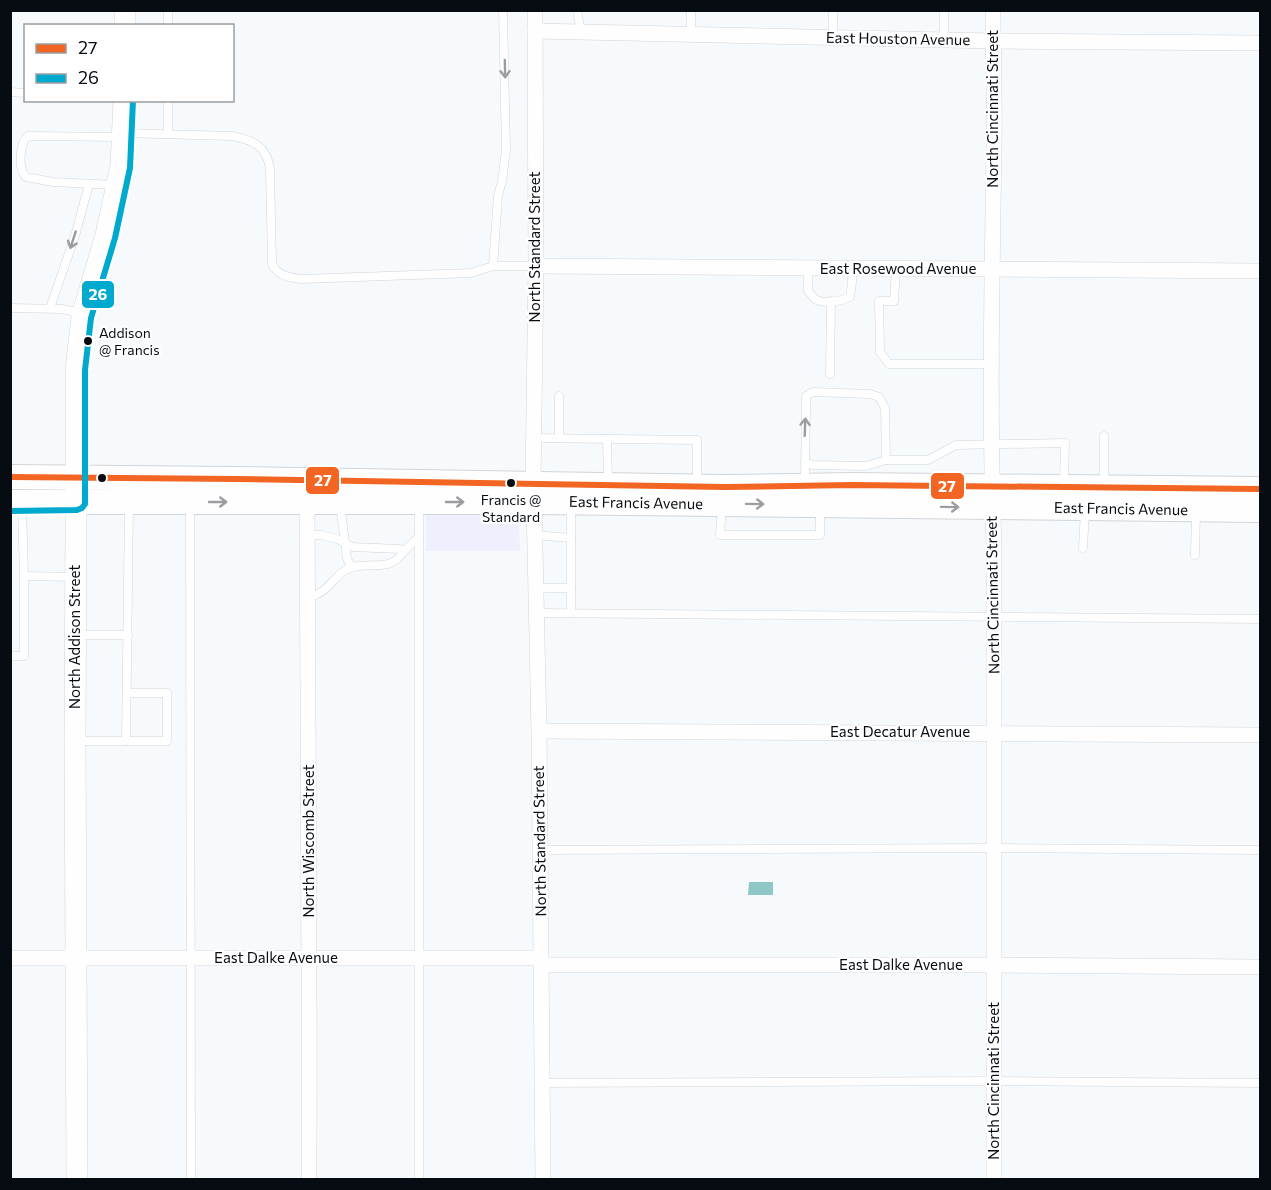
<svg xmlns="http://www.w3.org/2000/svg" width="1271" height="1190" viewBox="0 0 1271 1190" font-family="Commissioner,sans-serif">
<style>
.green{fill:#eff0fd}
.water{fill:#8fc6c6}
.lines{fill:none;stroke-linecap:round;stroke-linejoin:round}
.lane-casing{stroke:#d0d5d9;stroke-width:9}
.street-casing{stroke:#d0d5d9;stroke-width:16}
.secondary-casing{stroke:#d0d5d9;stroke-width:22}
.primary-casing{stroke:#d0d5d9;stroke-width:26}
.lane{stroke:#fefeff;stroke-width:8}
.street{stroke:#fefeff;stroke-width:15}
.secondary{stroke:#fefeff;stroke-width:21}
.primary{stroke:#fefeff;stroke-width:24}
.bus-1-casing{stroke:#fff;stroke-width:10}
.bus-2-casing{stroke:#fff;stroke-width:10}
.bus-1{stroke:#f26522;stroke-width:6}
.bus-2{stroke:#00a9ce;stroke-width:6}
.oneway{stroke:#9b9da0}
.bus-dot{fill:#060c11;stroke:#fff;stroke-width:2}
.labels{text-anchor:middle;stroke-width:4.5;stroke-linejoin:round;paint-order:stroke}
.bus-label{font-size:14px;fill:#060c11;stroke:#fff;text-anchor:start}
.street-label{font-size:15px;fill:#060c11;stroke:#fff}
.line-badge{stroke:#fff;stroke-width:2}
.badge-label{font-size:16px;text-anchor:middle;font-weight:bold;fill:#fff}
</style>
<rect width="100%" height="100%" fill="#f7fafc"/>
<path class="green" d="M516,512L519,518L520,551H426V513Z"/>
<path class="water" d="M749,882H773V895H748Z"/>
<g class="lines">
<defs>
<g id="lane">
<path d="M168,10V26"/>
<path d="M577,10L581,32"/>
<path d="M944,10V40"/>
<path d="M691,34V10"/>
<path d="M833,37V10"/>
<path d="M10,92L26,93"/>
<path d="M168,100V134"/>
<path d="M124,133L232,136C253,140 267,146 270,169L272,264C278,276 288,277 301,279L471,273L493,266H536"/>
<path d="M115,185L53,182L26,177C18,170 19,143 28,136L121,137"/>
<path d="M493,266L498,196L502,181L506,151L503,10"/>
<path d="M808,269V291C811,294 813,297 815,299C824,305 841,301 850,297L852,282V269"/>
<path d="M896,269L894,301H879L880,352L889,364H990"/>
<path d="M10,308L62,309L81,313"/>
<path d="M50,308L75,236L89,184"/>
<path d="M830,374L831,301"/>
<path d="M534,438L697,440V482"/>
<path d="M559,438V396"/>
<path d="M607,439L608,483"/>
<path d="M805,462L813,465L866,466L886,460H928L956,445L1065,443L1064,485"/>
<path d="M807,481L805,475L806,406V396L813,392L870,394L879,397L885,408L886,460"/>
<path d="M1104,484V436"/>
<path d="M340,504L347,559L352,567"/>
<path d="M22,506L24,576"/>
<path d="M190,506L191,1180"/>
<path d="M419,506V1180"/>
<path d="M571,507V613"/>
<path d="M722,507L720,535H820V510"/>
<path d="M307,535H321L337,539L353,547L399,549L404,551C391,572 373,562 353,567C340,570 334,582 324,590C319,594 313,596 307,599"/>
<path d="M534,535L571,538"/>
<path d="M1083,548L1085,511"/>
<path d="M404,551L419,537"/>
<path d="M1195,555L1196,512"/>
<path d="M536,588H571"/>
<path d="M537,613L1260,619"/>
<path d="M77,635H128"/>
<path d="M10,656H24V576L74,577"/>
<path d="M127,693H167V741H126L129,506"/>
<path d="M76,741H126"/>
<path d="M540,850L994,848L1260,850"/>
<path d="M542,1083L993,1081L1260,1083"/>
</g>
<g id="street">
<path d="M993,10C993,56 995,101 994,147C992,280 989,413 994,546V1180"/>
<path d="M535,31L993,41L1260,43"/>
<path d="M536,266L1260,271"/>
<path d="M533,484L536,266L535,10"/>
<path d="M307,502C308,728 310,954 309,1180"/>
<path d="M534,502L539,731L543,1180"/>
<path d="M539,731L1260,735"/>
<path d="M10,958H541"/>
<path d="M541,965H994L1260,967"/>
</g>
<g id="secondary">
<path d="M125,26V10"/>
<path d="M77,1180L75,740L76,523V370L82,316L106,235L121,166L124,100"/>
</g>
<g id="primary">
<path d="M10,477L236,479L725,487L851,485L1260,489"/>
<path d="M10,502H534L1260,510"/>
</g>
</defs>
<use href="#lane" class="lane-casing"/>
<use href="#street" class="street-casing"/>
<use href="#secondary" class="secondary-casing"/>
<use href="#primary" class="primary-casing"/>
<use href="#lane" class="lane"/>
<use href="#street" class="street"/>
<use href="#secondary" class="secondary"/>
<use href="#primary" class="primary"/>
<defs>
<path id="bus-1" d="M10,477L236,479L725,487L851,485L1260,489"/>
<path id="bus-2" d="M10,511L77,510L82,508L85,504V370L91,318L115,238L130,168L133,100"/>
</defs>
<use href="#bus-1" class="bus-1-casing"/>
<use href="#bus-2" class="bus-2-casing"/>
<use href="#bus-1" class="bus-1"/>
<use href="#bus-2" class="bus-2"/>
</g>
<defs><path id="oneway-shaft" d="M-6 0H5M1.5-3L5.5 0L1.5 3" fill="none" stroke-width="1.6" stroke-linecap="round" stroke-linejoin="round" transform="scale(1.5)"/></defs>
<g class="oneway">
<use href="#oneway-shaft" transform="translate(505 69) rotate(89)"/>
<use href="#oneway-shaft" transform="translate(73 240) rotate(108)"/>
<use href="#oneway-shaft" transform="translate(805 427) rotate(-88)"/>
<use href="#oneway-shaft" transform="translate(218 502)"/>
<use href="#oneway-shaft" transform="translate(455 502)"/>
<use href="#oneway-shaft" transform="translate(755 504) rotate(1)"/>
<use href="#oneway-shaft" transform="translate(950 507) rotate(1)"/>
</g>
<g class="bus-dot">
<circle cx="88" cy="341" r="5"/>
<circle cx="102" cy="478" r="5"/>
<circle cx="511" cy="483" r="5"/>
</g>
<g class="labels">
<g class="bus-label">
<text x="99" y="338">Addison<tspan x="99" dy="17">@ Francis</tspan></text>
<text x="511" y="505" text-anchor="middle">Francis @<tspan x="511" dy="17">Standard</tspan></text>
</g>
<g class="street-label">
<text transform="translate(898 39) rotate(1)" y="5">East Houston Avenue</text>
<text transform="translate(993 109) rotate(-90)" y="5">North Cincinnati Street</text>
<text transform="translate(535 247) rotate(-90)" y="5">North Standard Street</text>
<text x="898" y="274">East Rosewood Avenue</text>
<text transform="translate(636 503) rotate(1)" y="5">East Francis Avenue</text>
<text transform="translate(1121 509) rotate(1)" y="5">East Francis Avenue</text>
<text transform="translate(993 595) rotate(-91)" y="5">North Cincinnati Street</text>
<text transform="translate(75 637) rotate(-90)" y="5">North Addison Street</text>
<text x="900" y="737">East Decatur Avenue</text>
<text transform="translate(309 841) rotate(-90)" y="5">North Wiscomb Street</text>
<text transform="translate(540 841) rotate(-91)" y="5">North Standard Street</text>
<text x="276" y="963">East Dalke Avenue</text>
<text x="901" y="970">East Dalke Avenue</text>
<text transform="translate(994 1081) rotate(-90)" y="5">North Cincinnati Street</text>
</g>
</g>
<g class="line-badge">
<rect x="81" y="280" width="34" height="29" rx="6" fill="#00a9ce"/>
<rect x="305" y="466" width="35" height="29" rx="6" fill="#f26522"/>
<rect x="930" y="472" width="35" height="28" rx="6" fill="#f26522"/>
</g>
<g class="badge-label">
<text x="98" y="300">26</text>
<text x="323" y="486">27</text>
<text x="947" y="492">27</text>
</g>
<rect width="1271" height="1190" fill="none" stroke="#060c11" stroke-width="24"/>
<rect x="24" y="24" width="210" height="78" fill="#ffffff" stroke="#9b9ea0" stroke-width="1.5"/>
<rect x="36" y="44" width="30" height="9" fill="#f26522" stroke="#9b9ea0" stroke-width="1.5"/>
<text x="78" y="54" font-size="18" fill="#060c11">27</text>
<rect x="36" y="74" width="30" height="9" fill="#00a9ce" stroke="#9b9ea0" stroke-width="1.5"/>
<text x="78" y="84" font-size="18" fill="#060c11">26</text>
</svg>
